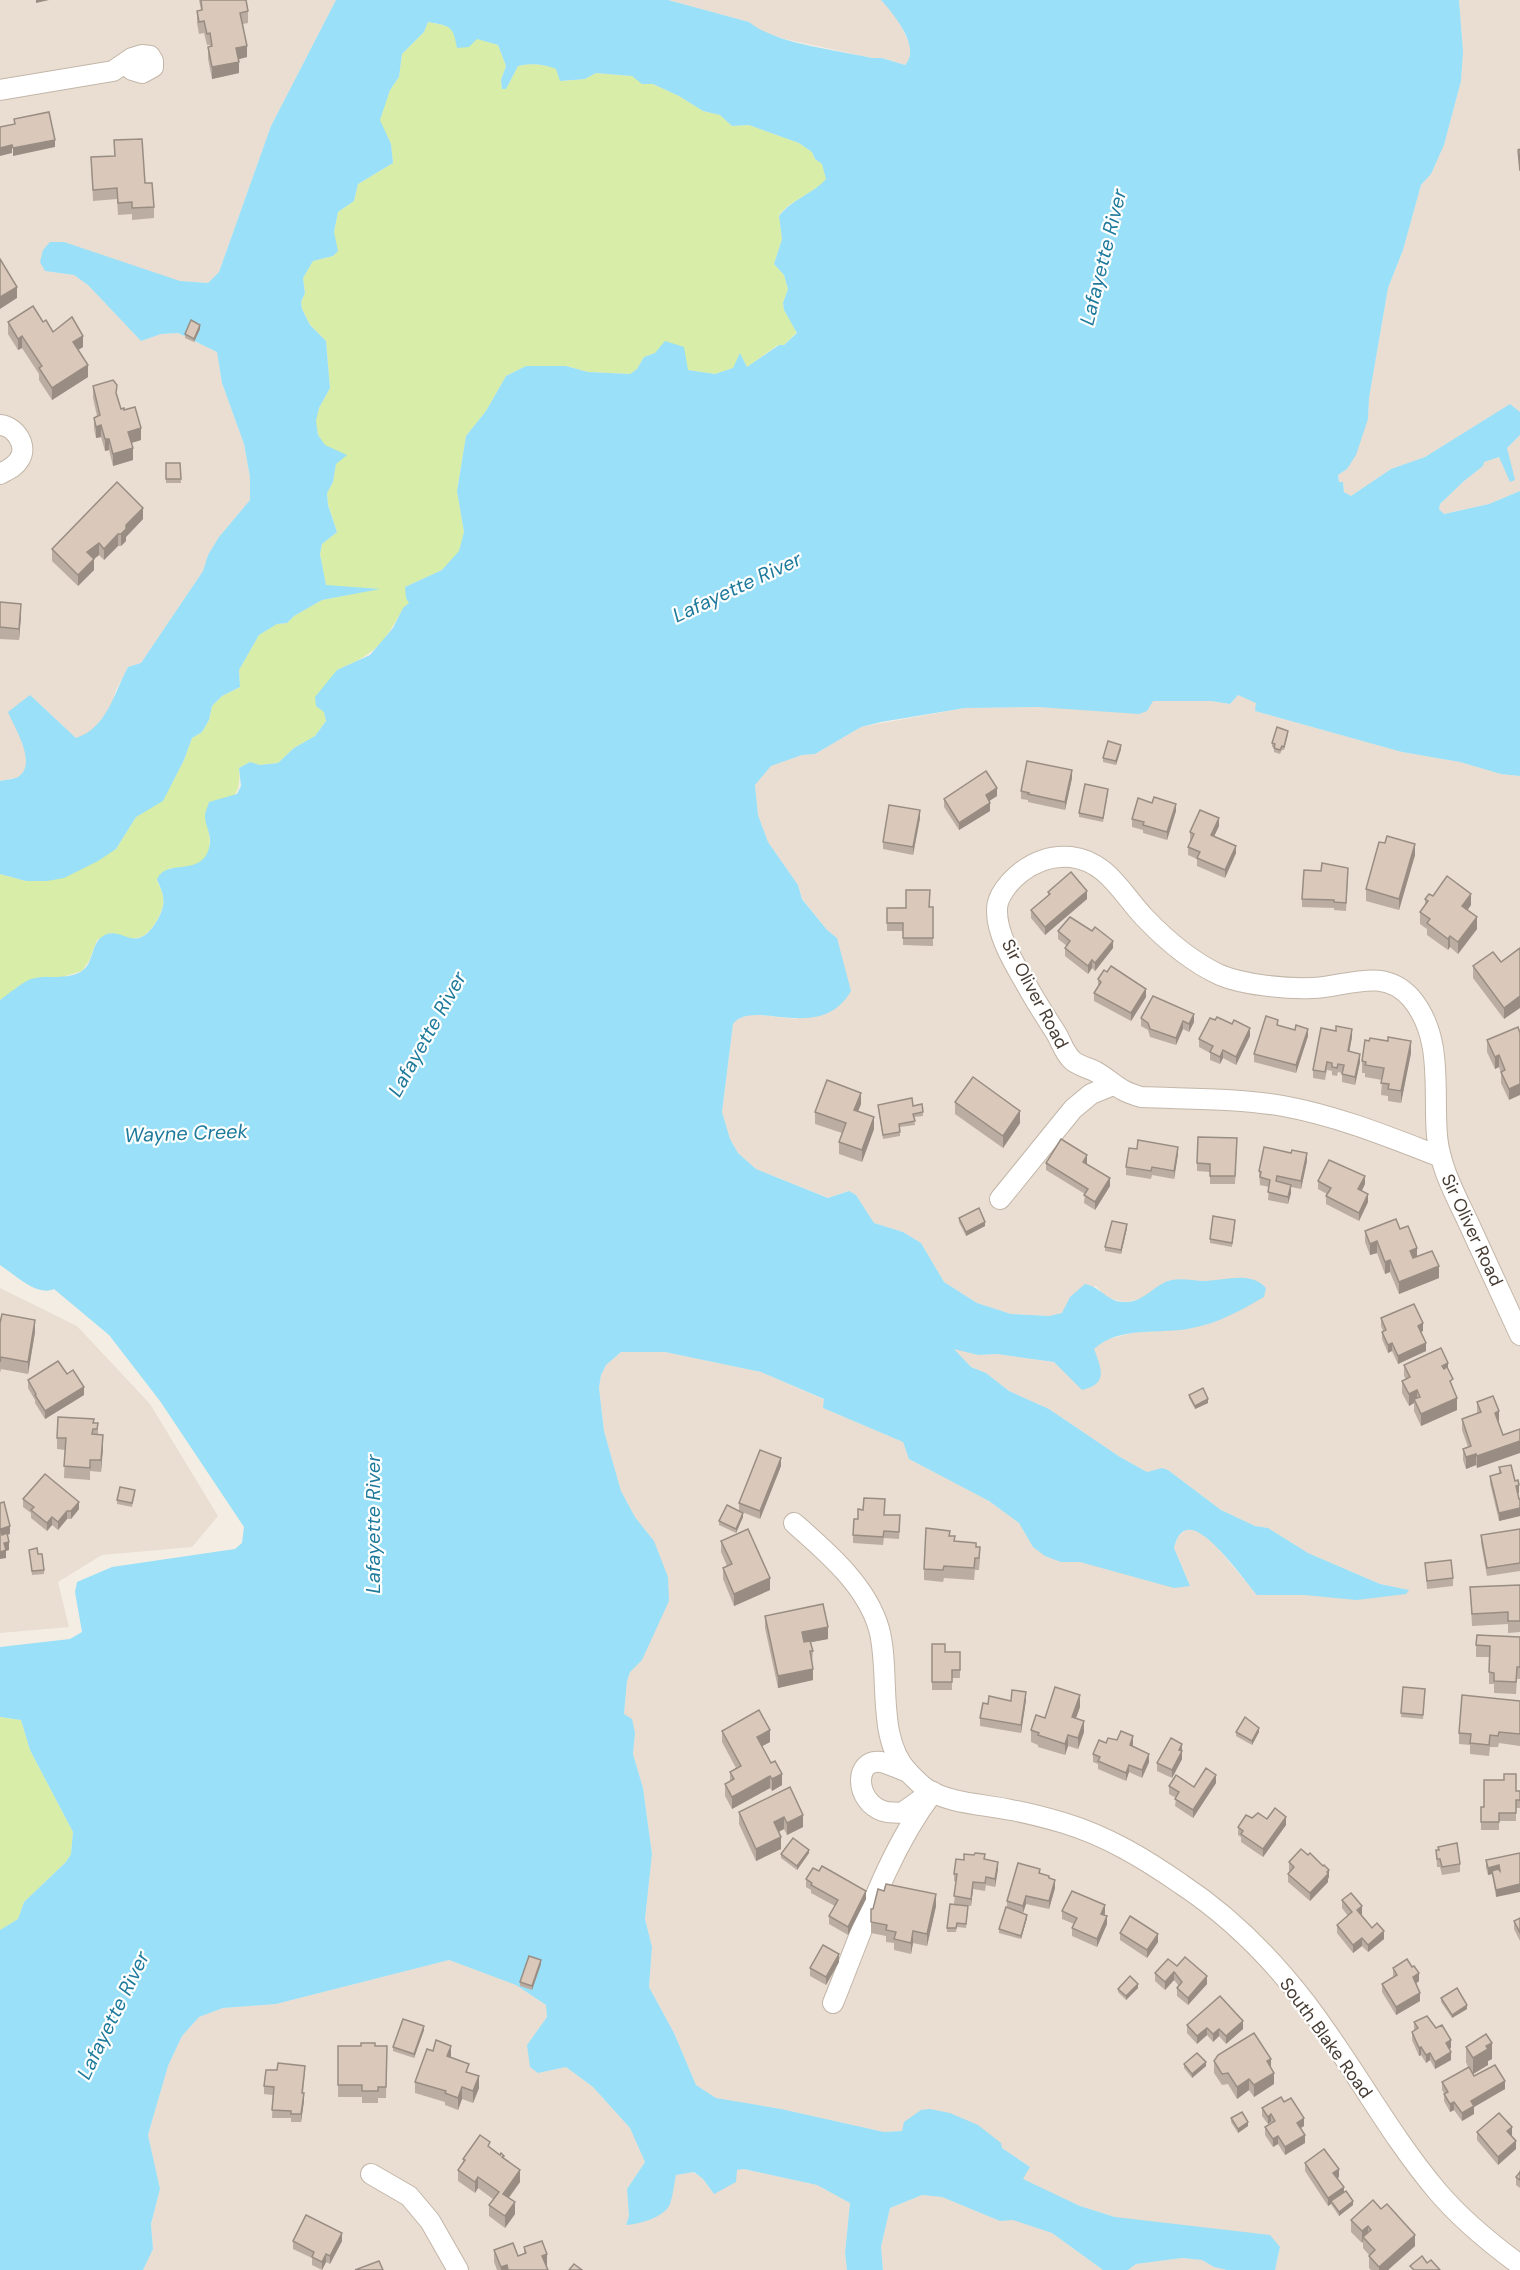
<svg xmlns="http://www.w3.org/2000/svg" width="1520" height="2270" viewBox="0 0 1520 2270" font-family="'DM Sans',sans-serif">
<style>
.residential{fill:#e9ded1}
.green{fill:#d8eda8}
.water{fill:#99e0f8}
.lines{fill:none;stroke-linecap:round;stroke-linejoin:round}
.minor-casing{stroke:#c3b6a9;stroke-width:22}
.minor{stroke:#fff;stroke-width:20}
.wall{fill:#bbada1}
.shaded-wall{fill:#998d83}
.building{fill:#dac9bb;stroke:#998d83;stroke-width:1.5}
.labels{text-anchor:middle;stroke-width:4.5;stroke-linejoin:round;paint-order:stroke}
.street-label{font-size:18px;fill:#473c33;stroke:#fff}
.water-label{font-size:20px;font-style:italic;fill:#1e7a9b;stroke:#fff}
</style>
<rect width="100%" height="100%" fill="#f4ede4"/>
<g class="residential">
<path d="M0,0H336L271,126L219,272L208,283L45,271L74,275L88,285L141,341L161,334L178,333L217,352L222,383L244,444L250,477V500L219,537L208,555L203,571L141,663L128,667L115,692L112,706L89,734L76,738L30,695L26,769L20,777L0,781Z"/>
<path d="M668,0H881L897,16L911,48L909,61L905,65L883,58H872L785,39L760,31L749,22Z"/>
<path d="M1459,0H1520V412L1510,404L1425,457L1391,469L1351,496L1344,492L1343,482L1339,483L1338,475L1347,469L1368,419L1369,398L1388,288L1403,250L1421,185L1431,174L1444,145L1461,81L1463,51Z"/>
<path d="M1520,435V491L1489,504L1443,514L1439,509L1440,504L1464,481L1483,466V462L1499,457L1510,481L1507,448Z"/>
<path d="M1238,695L1257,703L1255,711L1402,752L1460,762L1501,774L1520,776V2270H1275L1280,2248L1115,2217L1080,2206L1022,2179L1029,2166L1002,2148L902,2131L884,2132L781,2109L716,2098L696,2085L674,2033L649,1987L652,1947L645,1919L652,1854L643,1788L633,1754L635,1733L624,1714L627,1681L630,1671L642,1660L654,1541L635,1517L621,1491L604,1431L599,1388L601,1375L606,1365L621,1352H665L761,1372L825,1400L823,1408L903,1442L909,1459L989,1501L1019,1523L1033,1547L1061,1562H1080L1190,1586L1174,1548L1178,1536L1186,1530H1194L1209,1538L1257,1595L1408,1590L1380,1584L1308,1553L1268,1528L1255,1526L1221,1510L1168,1470L1162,1468L1147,1472L1120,1457L1049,1409L1009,1391L986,1373L971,1367L953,1348L977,1355L997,1354L1054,1362L1082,1389L1094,1349L1102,1341L1132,1333L1191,1328L1204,1281L1170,1280L1143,1298L1126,1302L1107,1298L1096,1286L1070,1297L1063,1313L1049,1316L1011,1314L977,1303L944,1282L921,1243L903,1232L874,1223L856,1195L848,1191L829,1198L756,1169L738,1153L730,1139L722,1113L733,1024L736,1020L750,1014L797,1019L837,938L827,930L802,898L798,885L768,842L758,815L755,785L771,766L802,755L815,754L861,727L965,708L1038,707L1153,701H1211L1230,704Z"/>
<path d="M0,1288L77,1326L150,1404L218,1516L192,1547L102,1555L58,1582L69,1627L0,1633Z"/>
<path d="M449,1960L516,1985L546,2005L547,2017L527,2045L538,2073L566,2067L593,2087L630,2128L645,2162L627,2189L629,2216L626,2225L669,2206L676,2175L693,2172L703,2179L714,2194L737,2170L744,2169L817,2185L850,2203L845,2253L847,2270H143L153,2249L151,2224L160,2189L148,2135L168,2066L182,2036L199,2017L223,2008L276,2004Z"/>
<path d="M922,2195L942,2197L1000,2221L1013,2219L1052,2233L1103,2270H883L881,2247L890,2208Z"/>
<path d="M1182,2258L1202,2260L1214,2267L1227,2270H1128L1136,2264Z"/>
</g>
<g class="green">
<path d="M428,22L448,26L454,32L498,45L506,66L501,80L502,89H506L518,66C530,63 545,64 557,69L561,81L585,79L596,73L632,76L642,83L653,84L679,96L703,111L720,115L732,126L749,125L799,143L812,152L815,159L822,164L827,179C813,194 792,199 779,215L782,239L774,264L784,275L788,289L783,303L784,310L797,332L784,345H778L747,367L740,354L733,368L715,374L688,370L655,353L644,357L637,369L630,374L588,372L566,366H526L506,376L486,411L466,436L457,491L464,532L460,551L442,570L405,587L410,603C401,609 399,617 393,626C377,652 364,658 337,670L324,712L326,721L315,736L294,748L278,763L260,765L250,762L239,768C242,800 229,800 205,816C210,833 216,858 194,866C187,869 177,868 170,868L157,881C165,896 166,904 157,920C145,942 133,941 111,933L97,940L89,961L82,971L59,978L32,979L0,1000V874L26,881L116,849L136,817L163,800L184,760L192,738L202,732L209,720L212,706L222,696L240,687L239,670L259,635L277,624L287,623L294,616L322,600L377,589L326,586L320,554L322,544L337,532L328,504L327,493L333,482L336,464L318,435L315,421L319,408L330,388L326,341L310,325L302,309L301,302L305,293L303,278L313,261L333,256L334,232L338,212L354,201L358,184L393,163L391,144L379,120L390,90L399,77L402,54L424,32Z"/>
<path d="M0,1717L21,1720L30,1750L73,1832L71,1854L66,1862L24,1902L18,1919L0,1930Z"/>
</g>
<path class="water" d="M336,0H668L749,22C776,44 837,50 872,58H882L905,65C922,48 893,13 881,0H1459L1463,51L1461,81L1444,145L1431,174L1421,185L1403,250L1388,288L1369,398L1368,419L1356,455L1347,469L1338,475L1339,482H1343L1344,492L1351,496L1391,469L1425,457L1510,404L1520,412V435L1507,448L1515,480L1510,482L1499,457L1484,462L1483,466L1464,481L1440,504L1439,509L1444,514L1489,504L1520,491V776L1501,774L1460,762L1402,752L1255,711L1256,703L1238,695L1230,704L1211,701H1153L1147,711L1139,714L1038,707L965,708L881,722L861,727L815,754L802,755L771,766L755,785L758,815L768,842L798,885L802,899L827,930L837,938L851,991C820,1045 753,997 733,1024L722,1112L730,1139L738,1153L756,1169L828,1198L849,1191L856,1195L874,1223L903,1232L921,1243L944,1282L977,1303L1011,1314L1049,1316L1062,1313L1070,1297L1085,1284C1101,1287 1108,1303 1126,1302C1145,1302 1155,1283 1172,1280C1182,1278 1194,1281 1205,1281C1226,1280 1251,1271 1266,1288L1264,1297C1241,1310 1219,1323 1192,1328C1160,1335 1120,1325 1094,1349C1101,1368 1109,1384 1082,1390L1054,1362L997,1354L978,1355L954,1349L971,1367L986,1373L1009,1391L1049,1409L1120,1457L1147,1472L1162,1468L1168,1470L1221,1510L1255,1526L1268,1528L1308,1553L1380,1584L1409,1590L1406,1594L1357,1600L1304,1595H1257C1245,1581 1206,1525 1187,1530C1178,1532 1176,1541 1174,1548L1190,1586L1174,1588L1080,1562H1061L1045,1556L1033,1547L1019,1523L989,1501L909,1459L903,1442L823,1408L824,1399L761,1372L665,1352H621L606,1365L601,1375L599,1388L604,1431L621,1491L635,1517L654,1541L668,1577L669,1601L642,1660L630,1672L627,1681L624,1714L632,1719L635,1733L633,1754L643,1788L652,1854L645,1919L652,1947L649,1987L674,2033L696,2085L716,2098L781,2109L884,2132L902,2131L904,2122L921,2110L930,2109L950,2113L978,2125L1001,2143L1002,2148L1030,2167L1023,2179L1080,2206L1115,2217L1270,2235L1280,2247L1275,2270H1227L1214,2267L1202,2260L1182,2258L1136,2264L1128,2270H1103L1052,2233L1013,2220L1000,2221L942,2197L922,2195L890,2208L881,2247L883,2270H847L845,2253L850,2203L817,2185L744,2169L737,2170L736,2182L714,2194L703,2179L694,2172L676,2175C674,2184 673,2195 670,2204C664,2218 639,2224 626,2225L629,2216L627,2189L645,2162L630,2128L593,2087L566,2067L538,2073L530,2067L527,2045L547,2017L546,2005L516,1985L449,1960L276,2004L223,2008L199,2017L182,2036L168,2066L148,2135L160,2189L151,2224L153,2249L143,2270H0V1930L18,1919L24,1902L66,1862L71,1854L73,1832L30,1750L21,1720L0,1717V1647L70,1639L82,1632L75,1592L77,1582L112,1567L235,1549L242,1543L244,1527L160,1401L109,1335L54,1289C37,1297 14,1274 0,1265V1000C10,993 21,983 31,979C47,974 66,981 82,971C94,963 91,943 103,936C122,924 136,958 158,919C166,904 165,896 157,880C166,857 201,878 209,848C213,836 205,827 205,816C205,812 208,806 209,802L237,794L241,786L239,768L250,762L260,765L278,763L294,748L315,736L326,721L324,712L316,706L315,697L337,670L370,655L393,628L403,608L409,603L406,598L405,587L442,570L459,551L464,532L457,491L466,436L486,411L506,376L526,366H566L588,372L630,374L637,369L644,357L655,353L665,341L684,347L688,370L715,374L733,368L740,353L747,367L779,345H784L797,333L784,310L783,303L788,289L784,275L774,264L782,239L779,216C792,199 813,194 826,179L822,164L815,159L812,152L799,143L749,125L732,126L720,115L703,111L679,96L653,84H642L632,76L596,73L585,79L560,81L556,69C545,64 530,63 518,66L506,89H502L501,80L506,66L498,45L477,39L469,47L457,48C453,25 450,26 428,22L424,32L402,54L399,77L390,90L380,120L391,144L393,163L358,184L354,201L338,212L334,232L338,251L333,256L313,261L303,278L305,293L301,302L302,309L310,325L326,341L330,388L319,408L316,421L318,435L325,445L347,455L336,464L333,482L327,493L328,505L337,532L322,544L320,554L326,585L380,589L322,600L294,616L287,623L277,624L259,635L239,670L240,687L222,696L212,706L209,720L202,732L192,738L184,760L163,801L136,817L116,849L98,861L64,878L47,881H26L0,874V781C5,780 14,779 18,777C38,764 15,729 8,712L30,695L76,738C107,728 114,693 128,667L141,663L203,571L208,555L219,537L250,500V477L244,444L222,383L217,352L178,333L161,334L141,341L88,285L74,275L45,271L40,262L43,250L50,242H64L180,281L208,283L219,272L271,126Z"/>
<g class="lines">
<defs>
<g id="minor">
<path d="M0,90L113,71L132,58L142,55L150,56L153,61V67L142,73L132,70L125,64"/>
<path d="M0,425C15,426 29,446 19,460C15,467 7,470 0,474"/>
<path d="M1441,1157C1389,1137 1338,1116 1283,1106C1237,1098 1188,1099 1141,1097C1117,1090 1116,1084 1098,1073C1090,1068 1081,1067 1073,1061C1064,1053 1062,1043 1056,1033C1047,1019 1038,1005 1030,991C1017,968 996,936 997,909C997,896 1010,881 1020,873C1035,861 1051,855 1071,857C1107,861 1122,894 1145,918C1166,940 1192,962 1220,975C1244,985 1286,989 1312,988C1347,987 1383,966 1411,998C1444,1037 1433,1090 1437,1136C1440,1168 1456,1196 1469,1224C1486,1261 1503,1298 1520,1335"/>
<path d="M1000,1199L1073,1109L1091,1094L1113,1085"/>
<path d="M794,1523C827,1552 867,1586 879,1629C891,1673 875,1739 909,1773C914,1778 920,1784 925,1788C949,1804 984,1804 1011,1810C1028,1813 1047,1818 1064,1823C1107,1836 1145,1859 1181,1884C1228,1915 1271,1958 1305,2002C1352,2063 1388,2133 1438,2192C1462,2220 1490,2243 1520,2265"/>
<path d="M908,1772C900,1769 890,1764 881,1762C854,1758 854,1801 883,1811C888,1813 896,1812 902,1813L923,1798"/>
<path d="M833,2003C862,1932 886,1854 933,1792"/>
<path d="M371,2174L409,2196L430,2221L458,2270"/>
</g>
</defs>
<use href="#minor" class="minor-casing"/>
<use href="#minor" class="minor"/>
</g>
<g class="wall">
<path d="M199,0H246L248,11V23L243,24L247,57L238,59L239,73L212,79L208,59V47H210V45H207L204,33L199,34L197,23V11L201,10Z"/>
<path d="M114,140L145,183L154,207V218L132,220V214L118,215L117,199L93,201L91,157L115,156Z"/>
<path d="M8,322H43L53,332L83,347L78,350L88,377L52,400L39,380V374L22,348L18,350L8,334Z"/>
<path d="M200,329L194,342L185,338V334Z"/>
<path d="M93,386L117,394L121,409L141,440L131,443L133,460L113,466L109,450L105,451L101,437L96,438L94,429V418L97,416L93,398Z"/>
<path d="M166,463H180L181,483H166Z"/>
<path d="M143,519L126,537V541L121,546H118L104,560L99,555L94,559V570L78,586L52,561V549Z"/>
<path d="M0,602L21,616L19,640L0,639Z"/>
<path d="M1288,735L1284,750H1282L1280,754L1274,752V747H1272V743Z"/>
<path d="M1121,749L1116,765L1103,762V758Z"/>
<path d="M1072,778L1065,810L1028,802V800L1021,799V791Z"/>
<path d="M1108,793L1103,822L1079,817V813Z"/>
<path d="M997,796L989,801L990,811L959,830L944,807V799Z"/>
<path d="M1176,811L1167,840L1143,833V830L1132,827V819Z"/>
<path d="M920,818L913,855L883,849V842Z"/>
<path d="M1219,826L1214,836L1236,853L1225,878L1197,866V859L1188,855V847L1191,841L1190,840V832Z"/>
<path d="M1385,843L1415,855L1399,910L1366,901V889Z"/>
<path d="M1348,876L1346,911L1334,910V908L1302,907V899Z"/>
<path d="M1048,892L1087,899L1045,935L1031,918V910L1048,896Z"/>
<path d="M1433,896L1471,905L1467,910L1477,929L1458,954L1450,947L1448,950L1427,935V929L1420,924V912L1425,904V899Z"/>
<path d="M933,907V946L903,945V931H887V908Z"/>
<path d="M1058,931H1092L1113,948L1095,971L1092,968L1088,974L1065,956V948L1067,946L1058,939Z"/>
<path d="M1520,948L1504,1019L1473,978V966L1501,962Z"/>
<path d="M1098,979L1146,997L1131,1021L1094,1001V993L1098,987Z"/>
<path d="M1141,1018L1194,1022L1189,1032L1183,1029L1176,1045L1150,1037L1148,1030L1141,1026Z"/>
<path d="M1278,1025L1308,1036L1296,1073L1254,1062V1054Z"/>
<path d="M1518,1027L1509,1100L1501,1083V1073L1499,1067L1495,1069L1487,1052V1040Z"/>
<path d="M1250,1036L1236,1065L1223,1058L1220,1064L1210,1060V1053L1199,1047V1039Z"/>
<path d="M1352,1037L1349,1052L1360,1062L1355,1085L1342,1082V1073L1338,1072L1337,1076L1332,1075V1071L1327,1070L1325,1080L1313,1078V1070Z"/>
<path d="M1411,1053L1401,1103L1388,1101V1096L1381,1095L1382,1080L1365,1077V1073H1362V1061Z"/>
<path d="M955,1102L1020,1123L1003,1148L955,1114Z"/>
<path d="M861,1104L858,1111L874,1129L862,1162L839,1154V1142L842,1133L815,1124V1112Z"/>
<path d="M878,1105L913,1106L923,1112V1116L914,1117L915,1125L900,1127V1136L883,1139Z"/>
<path d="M1237,1138L1235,1184H1210V1172L1197,1171V1163Z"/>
<path d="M1137,1149L1178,1154L1174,1179L1152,1175L1151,1179L1126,1175V1167Z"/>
<path d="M1307,1161L1301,1189L1291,1187V1193L1288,1204L1268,1200L1269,1187L1260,1185L1259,1171Z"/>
<path d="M1046,1163H1087V1164L1110,1186L1095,1210L1084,1203L1085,1194L1046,1170Z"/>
<path d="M1318,1181L1365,1184L1362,1191L1368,1202L1359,1221L1326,1204V1196L1327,1194L1318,1189Z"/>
<path d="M959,1218L985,1226L966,1236L959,1222Z"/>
<path d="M1235,1224L1232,1247L1210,1243V1239Z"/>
<path d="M1127,1228L1121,1254L1105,1251V1247Z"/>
<path d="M1400,1229L1417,1257L1439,1278L1399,1294L1390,1272L1385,1274L1377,1253L1370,1255L1365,1242V1231Z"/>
<path d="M1381,1318L1423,1331L1421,1332L1426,1351L1398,1364L1392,1351L1388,1353L1382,1339V1332L1383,1331L1381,1326Z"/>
<path d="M0,1323L35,1332L28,1374L1,1369L0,1373Z"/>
<path d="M1404,1365L1448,1368L1457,1410L1421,1426L1414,1411V1403L1409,1406L1402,1393V1381L1406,1379L1404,1376Z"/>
<path d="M67,1374L84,1395L45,1419L35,1403V1400L28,1388V1380Z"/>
<path d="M1189,1395L1208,1403L1195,1409L1189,1398Z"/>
<path d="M1493,1396L1477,1468L1476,1465L1466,1469L1463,1460V1449L1468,1447L1462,1430V1419L1477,1414V1402Z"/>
<path d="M94,1423H98V1435L103,1447L101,1472L90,1471V1480L64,1478L65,1450L57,1449V1438Z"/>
<path d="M781,1466L760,1519L742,1512L743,1517L736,1533L719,1525V1521L739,1511V1503Z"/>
<path d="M1499,1467L1515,1481L1519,1493H1518L1519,1499H1520V1516L1499,1521L1490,1483V1476L1499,1474Z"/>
<path d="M135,1494L132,1507L117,1504V1500Z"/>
<path d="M23,1499L79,1509L71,1519H67L58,1530L52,1525L47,1531L31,1518V1513L23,1507Z"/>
<path d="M884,1515L900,1523L899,1539L884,1538L883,1545L853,1543V1535L858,1519Z"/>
<path d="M1520,1529V1571L1487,1576L1481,1543V1535Z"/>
<path d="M950,1536L955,1541L976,1547L980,1559L979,1570H975L974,1580L944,1578L943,1582L924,1580V1569Z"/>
<path d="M721,1541L770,1590L734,1606L723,1579V1568L727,1566L721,1552Z"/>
<path d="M29,1550L44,1570V1574L32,1575Z"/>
<path d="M1425,1563L1453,1578V1586L1427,1589Z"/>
<path d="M1520,1585V1632L1508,1633V1624L1472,1626L1470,1587Z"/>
<path d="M765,1616L828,1639L811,1642L813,1651L812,1663L813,1680L778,1688L765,1628Z"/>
<path d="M1520,1637V1679H1517L1516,1694L1494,1693V1684H1489V1657H1476V1645Z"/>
<path d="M932,1644L945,1652H960V1678H952V1690H932Z"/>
<path d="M1403,1687L1425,1689L1423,1719L1401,1717Z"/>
<path d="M1026,1700L1021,1733L980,1726V1718L988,1704L1011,1701Z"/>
<path d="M1520,1701V1746L1499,1743L1498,1747H1490L1489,1756L1470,1754V1745L1459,1744V1733Z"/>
<path d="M1080,1707L1076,1718L1084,1732L1078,1749L1068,1746L1065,1755L1038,1747V1745L1031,1742V1730L1045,1718Z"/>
<path d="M722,1731L770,1742L762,1746L782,1785L772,1791L770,1788L732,1809L725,1796V1784L730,1781V1772L736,1768L722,1742Z"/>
<path d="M1236,1732H1259L1252,1745L1236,1736Z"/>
<path d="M1117,1740L1133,1744L1132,1746L1149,1762L1142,1778L1129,1772L1126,1781L1098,1769V1764L1093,1762V1754L1106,1743Z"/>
<path d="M1182,1744V1759L1172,1778L1157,1771V1763Z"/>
<path d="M1216,1783L1193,1818L1175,1806L1176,1798L1169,1794V1786L1194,1787Z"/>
<path d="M790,1787L803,1827L787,1835L784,1829L779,1832L781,1849L756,1861L739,1824V1812Z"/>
<path d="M1516,1791H1520V1808H1516V1821H1499V1830H1481V1807H1484Z"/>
<path d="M1252,1818L1267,1819L1286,1825L1263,1857L1241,1842V1837L1238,1835V1827Z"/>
<path d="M1436,1850H1438L1460,1864V1872L1442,1875L1440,1867H1437Z"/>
<path d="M809,1853L797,1870L781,1858V1854Z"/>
<path d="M1520,1853L1496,1897L1492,1874L1488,1875L1486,1868V1860Z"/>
<path d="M985,1859L998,1869L995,1887L986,1885L985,1891L973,1889L971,1906L954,1904L956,1882L954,1881V1874L964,1860Z"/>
<path d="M1289,1862L1329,1877L1328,1879V1882L1310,1901L1288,1882V1874L1290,1872L1289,1870Z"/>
<path d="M819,1871L866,1899L848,1935L829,1924V1916L835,1906L811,1893V1890L806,1887V1879Z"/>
<path d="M1040,1873L1049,1879L1055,1888L1049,1909L1026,1904L1023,1913L1027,1918L1021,1939L999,1933V1929L1007,1908V1901Z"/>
<path d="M1342,1900L1362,1914L1361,1915L1372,1928L1384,1939L1368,1952L1362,1946L1353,1953L1337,1933V1925L1348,1916L1342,1908Z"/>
<path d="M936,1906L927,1946L913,1943L911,1954L894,1950V1943L886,1942V1936L871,1933V1909Z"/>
<path d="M968,1910L966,1928L957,1927L956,1932H947V1928Z"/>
<path d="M1062,1911L1105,1913L1104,1915L1107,1924L1097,1947L1072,1936V1928L1074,1924L1062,1919Z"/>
<path d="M1520,1918V1941L1514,1929V1921Z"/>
<path d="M1120,1933L1158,1942L1147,1958L1120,1940Z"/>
<path d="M839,1962L826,1985L810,1976V1968Z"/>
<path d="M541,1964L532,1990L520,1986V1982Z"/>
<path d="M1177,1966L1207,1984L1188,2005L1177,1996V1988L1179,1986L1174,1980L1165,1990L1155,1981V1973Z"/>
<path d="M1393,1968L1419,1981L1416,1984L1420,2001L1396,2015L1382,1992V1984L1393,1977Z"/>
<path d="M1138,1988L1126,2000L1118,1992V1989Z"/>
<path d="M1441,1998L1467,2009L1452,2018L1441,2002Z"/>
<path d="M1414,2022L1451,2048L1449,2049L1451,2060L1435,2069L1430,2060L1426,2063L1421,2055L1419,2056L1412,2040V2032L1414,2031Z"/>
<path d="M1187,2025L1243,2029L1226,2044L1219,2036L1213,2042L1207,2035L1197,2044L1187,2033Z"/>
<path d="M424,2030L414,2058L393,2051V2047Z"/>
<path d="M338,2046H387L386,2098H378V2103H362V2097H338Z"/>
<path d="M1466,2047L1492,2059L1488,2061V2065L1473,2074L1474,2076L1505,2089L1474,2107V2114L1462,2121L1454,2110L1450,2112L1444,2101V2093L1442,2090V2082L1468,2067L1466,2062Z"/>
<path d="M451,2058L469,2073L479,2088L473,2103L462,2099L458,2110L445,2105V2102L415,2093V2082Z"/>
<path d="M1214,2061L1271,2068L1274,2084L1254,2097L1249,2090L1237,2099L1228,2084L1222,2085L1214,2073Z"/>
<path d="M1184,2064L1206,2066L1192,2078L1184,2068Z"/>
<path d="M305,2073L303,2093L304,2101L301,2122H291V2118H272L273,2095L264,2094V2086Z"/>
<path d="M1284,2102L1304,2126L1301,2128L1305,2143L1285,2155L1278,2144L1273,2147L1265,2135V2127L1272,2123L1271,2122L1268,2124L1262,2116V2108Z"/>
<path d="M1231,2118L1248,2126L1238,2133L1231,2122Z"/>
<path d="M1477,2132L1512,2135L1511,2136L1516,2149L1498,2165L1477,2140Z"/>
<path d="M490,2148L504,2159L520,2182L509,2198L515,2214L505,2228L489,2216V2205L493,2199L478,2188L475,2193L458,2181V2170L463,2164V2159Z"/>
<path d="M1305,2163L1339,2177L1337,2178L1344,2192L1353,2205L1339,2216L1331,2204L1328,2206L1305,2171Z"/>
<path d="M1520,2169V2188L1516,2185V2177L1519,2173Z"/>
<path d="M1373,2200L1415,2246L1388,2270H1371L1369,2268V2255L1363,2248V2241L1362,2243L1351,2232V2220Z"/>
<path d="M293,2241H342L330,2264L326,2262L322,2270L312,2265V2258L293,2249Z"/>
<path d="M524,2247L547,2266H546L548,2270H497L494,2262V2250L518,2256L524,2253Z"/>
</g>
<g class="shaded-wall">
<path d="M36,0H49L36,3Z"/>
<path d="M247,46V57L236,60V48Z"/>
<path d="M239,62V73L212,79V67Z"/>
<path d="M55,140V147L13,156V148Z"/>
<path d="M12,145V153L0,156V148Z"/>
<path d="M17,287V298L0,309V297Z"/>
<path d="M200,325V329L194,342V339Z"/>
<path d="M22,336V348L18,350V339Z"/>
<path d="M83,336V347L73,353V342Z"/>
<path d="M88,365V377L52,400V388Z"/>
<path d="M101,425V437L96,438V427Z"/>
<path d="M141,428V440L128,444V432Z"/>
<path d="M105,439H109V450L105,451Z"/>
<path d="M133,448V460L113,466V454Z"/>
<path d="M143,508V519L126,537V525Z"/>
<path d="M126,529V541L121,546V534Z"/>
<path d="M118,534V546L104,560V549Z"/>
<path d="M99,543V555L94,559V570L78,586V575L87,552Z"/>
<path d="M21,604V616L19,640V629Z"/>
<path d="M1121,745V749L1116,765V761Z"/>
<path d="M1072,770V778L1065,810V802Z"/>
<path d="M997,788V796L986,803V795Z"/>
<path d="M990,803V811L959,830V823Z"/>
<path d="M1176,804V811L1167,840V832Z"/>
<path d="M920,810V818L913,855V847Z"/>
<path d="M1219,818V826L1211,843V835Z"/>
<path d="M1415,844V855L1399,910V899Z"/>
<path d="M1236,846V853L1225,878V870Z"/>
<path d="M1087,891V899L1045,935V927Z"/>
<path d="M1471,894V905L1462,918V906Z"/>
<path d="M1477,917V929L1458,954V942Z"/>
<path d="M1450,936V947L1448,950V939Z"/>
<path d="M1113,941V948L1095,971V963Z"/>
<path d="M1092,960V968L1088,974V966Z"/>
<path d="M1146,989V997L1131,1021V1013Z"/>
<path d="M1520,996V1008L1504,1019V1008Z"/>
<path d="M1194,1014V1022L1189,1032V1024Z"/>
<path d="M1183,1021V1029L1176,1045V1038Z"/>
<path d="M1250,1028V1036L1236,1065V1057Z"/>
<path d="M1308,1029V1036L1296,1073V1065Z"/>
<path d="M1352,1029V1037L1348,1059V1051Z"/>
<path d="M1411,1041V1053L1401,1103V1091Z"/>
<path d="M1223,1050V1058L1220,1064V1057Z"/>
<path d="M1360,1054V1062L1355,1085V1077Z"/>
<path d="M1499,1055V1067L1495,1069V1057Z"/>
<path d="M1520,1084V1095L1509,1100V1089Z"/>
<path d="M861,1093V1104L854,1122V1110Z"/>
<path d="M1020,1111V1123L1003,1148V1136Z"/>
<path d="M874,1117V1129L862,1162V1150Z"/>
<path d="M1178,1147V1154L1174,1179V1171Z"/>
<path d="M1307,1153V1161L1301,1189V1181Z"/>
<path d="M1087,1155V1163L1083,1170V1162Z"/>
<path d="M1365,1176V1184L1358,1197V1189Z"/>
<path d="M1110,1178V1186L1095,1210V1202Z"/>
<path d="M1291,1185V1193L1288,1204V1197Z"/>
<path d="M1368,1194V1202L1359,1221V1213Z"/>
<path d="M985,1222V1226L966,1236V1232Z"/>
<path d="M1127,1224V1228L1121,1254V1250Z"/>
<path d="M1377,1241V1253L1370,1255V1244Z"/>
<path d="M1417,1248V1260L1410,1262V1251Z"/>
<path d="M1390,1260V1272L1385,1274V1262Z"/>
<path d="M1439,1266V1278L1399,1294V1282Z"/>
<path d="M35,1320V1332L28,1374V1362Z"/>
<path d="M1423,1323V1331L1418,1333V1326Z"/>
<path d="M1392,1343V1351L1388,1353V1345Z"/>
<path d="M1426,1343V1351L1398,1364V1356Z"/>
<path d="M1448,1363V1375L1442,1366Z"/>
<path d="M84,1387V1395L45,1419V1411Z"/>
<path d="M1417,1390V1402L1414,1399V1403L1409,1406V1394Z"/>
<path d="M1457,1398V1410L1421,1426V1414Z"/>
<path d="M1208,1399V1403L1195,1409V1406Z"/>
<path d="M1499,1411V1423L1495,1413Z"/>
<path d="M103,1435V1447L101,1472V1460Z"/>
<path d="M1520,1441V1453L1477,1468V1456Z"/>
<path d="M1476,1454V1465L1466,1469V1457Z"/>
<path d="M781,1458V1466L760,1519V1511Z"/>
<path d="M1519,1485V1493H1516V1486Z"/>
<path d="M79,1502V1509L71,1519V1511Z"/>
<path d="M1520,1508V1516L1499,1521V1513Z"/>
<path d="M67,1511V1519L58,1530V1522Z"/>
<path d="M743,1513V1517L736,1533V1529Z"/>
<path d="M52,1517V1525L47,1531V1523Z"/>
<path d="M10,1526V1534L1,1537V1529Z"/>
<path d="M9,1542V1550L6,1551V1558L0,1559V1552L4,1543Z"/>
<path d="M770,1578V1590L734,1606V1594Z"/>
<path d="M828,1627V1639L802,1644V1632Z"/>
<path d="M813,1669V1680L778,1688V1676Z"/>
<path d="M1026,1692V1700L1021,1733V1725Z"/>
<path d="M1080,1695V1707L1072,1729V1717Z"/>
<path d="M1084,1721V1732L1078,1749V1738Z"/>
<path d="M1259,1728V1732L1252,1745V1741Z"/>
<path d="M770,1730V1742L757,1749V1737Z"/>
<path d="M1068,1735V1746L1065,1755V1744Z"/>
<path d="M1133,1736V1744L1130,1753V1745Z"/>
<path d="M1182,1744V1759L1172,1778V1770Z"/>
<path d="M1149,1754V1762L1142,1778V1770Z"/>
<path d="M1129,1765V1772L1126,1781V1773Z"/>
<path d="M782,1774V1785L772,1791V1779Z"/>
<path d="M1216,1775V1783L1193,1818V1810Z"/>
<path d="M770,1776V1788L732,1809V1797Z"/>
<path d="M803,1815V1827L787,1835V1823Z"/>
<path d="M784,1817V1829L774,1834V1822Z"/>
<path d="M1286,1817V1825L1263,1857V1849Z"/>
<path d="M781,1837V1849L756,1861V1849Z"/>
<path d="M809,1850V1853L797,1870V1866Z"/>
<path d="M998,1862V1869L995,1887V1879Z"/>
<path d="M1499,1865V1873L1492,1871V1874L1488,1875V1868Z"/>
<path d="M1329,1870V1877L1328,1879V1882L1310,1901V1893Z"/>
<path d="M1055,1880V1888L1049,1909V1901Z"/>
<path d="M973,1882V1889L971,1906V1899Z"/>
<path d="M1520,1884V1892L1496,1897V1890Z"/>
<path d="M866,1891V1899L848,1935V1927Z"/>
<path d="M936,1894V1906L927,1946V1934Z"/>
<path d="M1026,1896V1904L1023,1913V1906Z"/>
<path d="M1105,1905V1913L1101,1922V1914Z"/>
<path d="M1362,1906V1914L1357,1918V1910Z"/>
<path d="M1027,1915V1918L1021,1939V1936Z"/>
<path d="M1107,1916V1924L1097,1947V1939Z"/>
<path d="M913,1931V1943L911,1954V1943Z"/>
<path d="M1384,1931V1939L1368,1952V1945Z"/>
<path d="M1158,1934V1942L1147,1958V1950Z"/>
<path d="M1362,1938V1946L1353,1953V1945Z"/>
<path d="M839,1954V1962L826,1985V1977Z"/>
<path d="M541,1960V1964L532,1990V1986Z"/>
<path d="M1174,1972V1980L1165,1990V1982Z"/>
<path d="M1419,1973V1981L1413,1985V1977Z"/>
<path d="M1207,1976V1984L1188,2005V1998Z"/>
<path d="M1138,1984V1988L1126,2000V1996Z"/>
<path d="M1420,1993V2001L1396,2015V2007Z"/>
<path d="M1467,2005V2009L1452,2018V2015Z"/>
<path d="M1243,2021V2029L1226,2044V2036Z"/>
<path d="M424,2026V2030L414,2058V2054Z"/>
<path d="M1207,2028V2035L1197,2044V2036Z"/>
<path d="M1219,2029V2036L1213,2042V2034Z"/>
<path d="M1451,2040V2048L1446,2051V2043Z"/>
<path d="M1492,2043V2059L1488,2061V2065L1473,2074V2058L1486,2046Z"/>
<path d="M451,2046V2058L447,2056Z"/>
<path d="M1421,2047V2055L1419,2056V2048Z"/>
<path d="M1451,2052V2060L1435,2069V2062Z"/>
<path d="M1430,2053V2060L1426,2063V2055Z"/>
<path d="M1271,2059V2071L1267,2061Z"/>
<path d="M1206,2062V2066L1192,2078V2074Z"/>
<path d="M1274,2073V2084L1254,2097V2085Z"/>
<path d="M479,2076V2088L473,2103V2091Z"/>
<path d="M1249,2079V2090L1237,2099V2087Z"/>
<path d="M1505,2081V2089L1474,2107V2114L1462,2121V2113L1471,2101Z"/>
<path d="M462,2087V2099L458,2110V2098Z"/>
<path d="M304,2093V2101L301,2122V2114Z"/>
<path d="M1454,2102V2110L1450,2112V2104Z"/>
<path d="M1271,2114V2122L1268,2124V2117Z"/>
<path d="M1304,2118V2126L1297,2130V2123Z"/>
<path d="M1248,2122V2126L1238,2133V2129Z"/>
<path d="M1512,2127V2135L1507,2139V2131Z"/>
<path d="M1305,2135V2143L1285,2155V2147Z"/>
<path d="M1278,2136V2144L1273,2147V2139Z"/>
<path d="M1516,2141V2149L1498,2165V2157Z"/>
<path d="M1339,2169V2177L1333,2181V2173Z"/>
<path d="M520,2170V2182L503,2205V2194Z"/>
<path d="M478,2177V2188L475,2193V2182Z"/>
<path d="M1344,2187V2195L1331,2201V2204L1328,2206V2198Z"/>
<path d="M1353,2201V2205L1339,2216V2212Z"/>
<path d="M515,2202V2214L505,2228V2216Z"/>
<path d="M1368,2226V2238L1363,2237V2241L1362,2243V2231Z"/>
<path d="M342,2233V2241L330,2264V2256Z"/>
<path d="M1415,2235V2246L1388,2270H1379V2267Z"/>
<path d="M326,2254V2262L322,2270V2262Z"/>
<path d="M547,2254V2266L542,2268V2256Z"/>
<path d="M507,2265V2270H501V2267Z"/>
</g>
<g class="building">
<path d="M201,0H246L248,11L240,13L247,46L236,48L239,62L212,67L208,47L212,46L210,33L207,34L204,21L199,22L197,11L202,10Z"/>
<path d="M49,112L55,140L13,148L12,145L0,148V127L15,124L14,119Z"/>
<path d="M142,139L145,183H152L154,207L132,208V202L118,203L117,188L93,190L91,157L115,156L114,140Z"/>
<path d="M1520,149V171L1518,150Z"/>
<path d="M0,259L17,287L0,297Z"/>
<path d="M33,306L43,322L46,320L53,332L72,317L83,336L73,342L88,365L52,388L39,368L42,366L22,336L18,339L8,322Z"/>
<path d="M191,320L200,325L194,339L185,334Z"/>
<path d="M113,380L117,385L116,393L121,409L124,408V410L135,407L141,428L128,432L133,448L113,454L109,439H105L101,425L96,427L94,418L100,415L93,386Z"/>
<path d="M166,463H180L181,479H166Z"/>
<path d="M117,482L143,508L126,525V529L121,534H118L104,549L99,543L87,552L94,559L78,575L52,549Z"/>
<path d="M0,602L21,604L19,629L0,627Z"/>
<path d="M1277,727L1288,731L1284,747L1282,746L1280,750L1274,748L1275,744L1272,743Z"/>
<path d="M1108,741L1121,745L1116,761L1103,758Z"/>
<path d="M1027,761L1072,770L1065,802L1028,794L1029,793L1021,791Z"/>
<path d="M986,771L997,788L986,795L990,803L959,823L944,799Z"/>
<path d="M1085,784L1108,789L1103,818L1079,813Z"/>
<path d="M1154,797L1176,804L1167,832L1143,825L1144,822L1132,819L1138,798L1152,803Z"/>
<path d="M889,805L920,810L913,847L883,842Z"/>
<path d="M1200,810L1219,818L1211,835L1236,846L1225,870L1197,858L1200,852L1188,847L1194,834L1190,832Z"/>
<path d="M1387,836L1415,844L1399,899L1366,889L1379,842L1385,843Z"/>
<path d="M1322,863L1348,868L1346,903L1334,902V900L1302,899L1304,870L1321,871Z"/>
<path d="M1071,872L1087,891L1045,927L1031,910L1050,894L1048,892Z"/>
<path d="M1447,876L1471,894L1462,906L1477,917L1458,942L1450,936L1448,939L1427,923L1430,919L1420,912L1428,901L1425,899L1429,894L1433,896Z"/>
<path d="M906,890H930L929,907H933V938H903V923H887V908H906Z"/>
<path d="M1070,917L1092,931L1095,927L1113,941L1095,963L1092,960L1088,966L1065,948L1070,941L1058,931Z"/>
<path d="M1520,948V996L1504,1008L1473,966L1493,952L1501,962Z"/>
<path d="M1111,966L1146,989L1131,1013L1094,993L1101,982L1098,979L1104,970L1107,972Z"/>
<path d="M1153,996L1194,1014L1189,1024L1183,1021L1176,1038L1150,1029L1148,1023L1141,1018Z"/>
<path d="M1266,1016L1278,1020L1277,1025L1295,1030L1296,1025L1308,1029L1296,1065L1254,1054Z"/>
<path d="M1217,1017L1232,1024L1234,1020L1250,1028L1236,1057L1223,1050L1220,1057L1210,1052L1213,1046L1199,1039L1210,1018L1215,1020Z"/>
<path d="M1336,1026L1352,1029L1348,1051L1360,1054L1355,1077L1342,1074L1344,1065L1338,1064L1337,1068L1332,1067V1063L1327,1062L1325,1072L1313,1070L1321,1028L1336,1031Z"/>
<path d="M1518,1027L1520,1033V1084L1509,1089L1501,1072L1505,1070L1499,1055L1495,1057L1487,1040Z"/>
<path d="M1388,1037L1411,1041L1401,1091L1388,1089L1389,1084L1381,1083L1384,1068L1365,1065L1366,1062L1362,1061L1365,1040L1369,1041L1370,1038L1388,1041Z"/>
<path d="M973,1077L1020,1111L1003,1136L955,1102Z"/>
<path d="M827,1080L861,1093L854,1110L874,1117L862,1150L839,1142L846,1123L815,1112Z"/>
<path d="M912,1098L913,1106L922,1104L923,1112L913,1114L915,1121L899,1124L900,1132L883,1135L878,1105Z"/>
<path d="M1198,1137L1237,1138L1235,1176H1210V1164L1197,1163Z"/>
<path d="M1061,1139L1087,1155L1083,1162L1110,1178L1095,1202L1084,1195L1088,1189L1046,1163Z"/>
<path d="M1138,1140L1178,1147L1174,1171L1152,1167L1151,1171L1126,1167L1129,1148L1137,1149Z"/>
<path d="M1264,1147L1291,1153L1292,1150L1307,1153L1301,1181L1277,1176L1276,1181L1291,1185L1288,1197L1268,1192L1270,1180L1260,1177L1261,1172L1259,1171Z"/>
<path d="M1329,1160L1365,1176L1358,1189L1368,1194L1359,1213L1326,1196L1331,1188L1318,1181Z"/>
<path d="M979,1208L985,1222L966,1232L959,1218Z"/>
<path d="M1213,1216L1235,1220L1232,1243L1210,1239Z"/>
<path d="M1396,1219L1400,1229L1408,1226L1417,1248L1410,1251L1413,1258L1432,1251L1439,1266L1399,1282L1390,1260L1385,1262L1377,1241L1370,1244L1365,1231Z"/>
<path d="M1112,1221L1127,1224L1121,1250L1105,1247Z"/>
<path d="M1414,1304L1423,1323L1418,1326L1426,1343L1398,1356L1392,1343L1388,1345L1382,1332L1386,1330L1381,1318Z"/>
<path d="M2,1314L35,1320L28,1362L1,1357L0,1362V1323Z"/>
<path d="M1441,1348L1448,1363L1442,1366L1444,1369L1447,1367L1453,1379L1450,1381L1457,1398L1421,1414L1414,1399L1420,1397L1417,1390L1409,1394L1402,1381L1410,1377L1404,1365Z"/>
<path d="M58,1361L67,1374L73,1370L84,1387L45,1411L35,1395L36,1394L28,1380Z"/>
<path d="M1203,1388L1208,1399L1195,1406L1189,1395Z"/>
<path d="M1493,1396L1499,1411L1495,1413L1503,1435L1520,1429V1441L1477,1456L1476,1454L1466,1457L1463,1449L1471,1446L1462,1419L1481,1412L1477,1402Z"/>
<path d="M58,1417L94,1419L93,1423H98L97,1429H93L92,1434L103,1435L101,1460H90V1468L64,1466L66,1438H57Z"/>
<path d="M760,1450L781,1458L760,1511L739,1503Z"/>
<path d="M1511,1465L1515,1481L1518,1480L1519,1485L1516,1486L1519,1499H1520V1508L1499,1513L1490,1476L1501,1473L1499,1467Z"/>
<path d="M45,1474L79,1502L71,1511H67L58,1522L52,1517L47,1523L31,1510L34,1507L23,1499Z"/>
<path d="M120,1487L135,1490L132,1503L117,1500Z"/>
<path d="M864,1498L885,1499L884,1515H900L899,1532L884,1531L883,1537L853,1535L854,1519H858V1509L863,1510Z"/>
<path d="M4,1502L10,1526L1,1529L2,1535L7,1533L9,1542L4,1543L6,1550L0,1552V1503Z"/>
<path d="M727,1505L743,1513L736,1529L719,1521Z"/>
<path d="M926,1528L950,1531L949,1536H955L954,1541L976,1543V1547H980L979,1558H975L974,1568L944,1566L943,1570L924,1569Z"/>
<path d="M748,1529L770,1578L734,1594L723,1568L732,1564L721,1541Z"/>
<path d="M1520,1529V1563L1487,1568L1481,1535Z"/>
<path d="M37,1548L38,1554H42L44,1570L32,1571L29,1550Z"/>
<path d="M1451,1560L1453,1578L1427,1581L1425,1563Z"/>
<path d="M1520,1585V1621H1508V1612L1472,1614L1470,1587Z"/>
<path d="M823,1604L828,1627L802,1632L804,1642L810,1641L813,1651H810L813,1669L778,1676L765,1616Z"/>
<path d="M1477,1635L1520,1637V1667H1517L1516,1682L1494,1681V1673L1489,1672L1490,1646L1476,1645Z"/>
<path d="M932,1644H945V1652H960V1670H952V1682H932Z"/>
<path d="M1055,1687L1080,1695L1072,1717L1084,1721L1078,1738L1068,1735L1065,1744L1038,1735L1039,1733L1031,1730L1036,1715L1045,1718Z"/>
<path d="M1403,1687L1425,1689L1423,1715L1401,1713Z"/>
<path d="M1012,1690L1026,1692L1021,1725L980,1718L983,1703L988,1704L989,1696L1011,1701Z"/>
<path d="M1462,1695L1520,1701V1734L1499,1732L1498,1736L1490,1735L1489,1745L1470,1743L1471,1734L1459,1733Z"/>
<path d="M759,1710L770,1730L757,1737L771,1763L775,1761L782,1774L772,1779L770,1776L732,1797L725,1784L734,1779L730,1772L741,1766L722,1731Z"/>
<path d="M1245,1717L1259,1728L1252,1741L1236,1732Z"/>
<path d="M1121,1731L1133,1736L1130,1745L1149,1754L1142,1770L1129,1765L1126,1773L1098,1761L1100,1757L1093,1754L1099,1740L1106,1743L1108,1738L1117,1740Z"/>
<path d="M1171,1738L1182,1744L1179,1750L1182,1751L1172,1770L1157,1763Z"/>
<path d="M1206,1768L1216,1775L1193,1810L1175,1799L1179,1792L1169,1786L1176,1775L1194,1787Z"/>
<path d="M1504,1774H1516V1791H1520V1800H1516V1813H1499V1822H1481V1807H1484V1780H1504Z"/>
<path d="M790,1787L803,1815L787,1823L784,1817L774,1822L781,1837L756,1849L739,1812Z"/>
<path d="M1275,1808L1286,1817L1263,1849L1241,1834L1243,1831L1238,1827L1246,1815L1252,1818L1258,1813L1267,1819Z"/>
<path d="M793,1838L809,1850L797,1866L781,1854Z"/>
<path d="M1457,1843L1460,1864L1442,1867L1440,1859H1437L1436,1850H1439L1438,1847Z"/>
<path d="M1301,1849L1308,1855L1310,1853L1323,1866L1324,1865L1329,1870L1327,1872L1328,1874L1310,1893L1288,1874L1294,1867L1289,1862Z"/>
<path d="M975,1853L985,1854L984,1859L998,1862L995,1879L986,1877L985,1883L973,1882L971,1899L954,1896L957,1874H954L956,1859L964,1860V1854L974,1855Z"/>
<path d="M1520,1853V1884L1496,1890L1492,1871L1498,1869L1500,1871L1499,1865L1488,1868L1486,1860Z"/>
<path d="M1018,1863L1040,1869L1039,1873L1049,1876V1878L1055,1880L1049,1901L1026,1896L1023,1906L1007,1901Z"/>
<path d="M822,1866L866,1891L848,1927L829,1916L838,1900L811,1885L812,1883L806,1879L813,1868L819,1871Z"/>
<path d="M886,1884L936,1894L927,1934L913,1931L911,1943L894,1939L896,1932L886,1930L887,1925L871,1922V1909H873L878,1889L884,1891Z"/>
<path d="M1072,1891L1105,1905L1101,1914L1107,1916L1097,1939L1072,1928L1077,1918L1062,1911Z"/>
<path d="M1351,1893L1362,1906L1357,1910L1372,1928L1377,1923L1384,1931L1368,1945L1362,1938L1353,1945L1337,1925L1352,1912L1342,1900Z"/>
<path d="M950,1904L968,1906L966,1924L957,1923L956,1928H947Z"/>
<path d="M1006,1907L1027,1915L1021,1936L999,1929Z"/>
<path d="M1130,1916L1158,1934L1147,1950L1120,1933Z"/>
<path d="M1520,1918V1933L1514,1921Z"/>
<path d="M823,1945L839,1954L826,1977L810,1968Z"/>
<path d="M529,1956L541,1960L532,1986L520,1982Z"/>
<path d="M1185,1957L1207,1976L1188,1998L1177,1988L1182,1982L1174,1972L1165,1982L1155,1973L1168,1959L1177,1966Z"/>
<path d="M1407,1959L1412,1967L1414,1966L1419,1973L1413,1977L1420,1993L1396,2007L1382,1984L1397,1975L1393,1968Z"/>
<path d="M1130,1976L1138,1984L1126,1996L1118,1989Z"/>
<path d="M1457,1988L1467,2005L1452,2015L1441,1998Z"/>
<path d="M1220,1996L1243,2021L1226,2036L1219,2029L1213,2034L1207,2028L1197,2036L1187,2025Z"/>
<path d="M1427,2016L1436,2028L1442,2025L1451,2040L1446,2043L1451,2052L1435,2062L1430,2053L1426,2055L1421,2047L1419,2048L1412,2032L1418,2028L1414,2022Z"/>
<path d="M403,2019L424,2026L414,2054L393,2047Z"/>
<path d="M1254,2033L1271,2059L1267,2061L1274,2073L1254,2085L1249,2079L1237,2087L1228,2073L1222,2074L1214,2061L1218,2055Z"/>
<path d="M1486,2034L1492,2043L1486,2046L1488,2049L1473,2058L1466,2047Z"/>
<path d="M436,2040L451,2046L447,2056L469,2064L466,2072L479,2076L473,2091L462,2087L458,2098L445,2093L446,2091L415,2082L427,2049L433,2051Z"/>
<path d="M361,2043H375V2046H387L386,2087H378V2091H362V2085H338V2046H361Z"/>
<path d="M1197,2053L1206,2062L1192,2074L1184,2064Z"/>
<path d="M278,2063L305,2066L302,2093H304L301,2114H291V2111L272,2110L274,2087L264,2086L266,2070H277Z"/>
<path d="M1495,2065L1505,2081L1471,2101L1474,2106L1462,2113L1454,2102L1450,2104L1444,2094L1448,2092L1442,2082L1469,2067L1474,2076Z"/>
<path d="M1281,2097L1284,2102L1291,2098L1304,2118L1297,2123L1305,2135L1285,2147L1278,2136L1273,2139L1265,2127L1275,2121L1271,2114L1268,2117L1262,2108Z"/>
<path d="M1242,2112L1248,2122L1238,2129L1231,2118Z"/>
<path d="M1499,2113L1512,2127L1507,2131L1516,2141L1498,2157L1477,2132Z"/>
<path d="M480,2135L490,2142L488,2146L500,2155L501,2153L504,2156L502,2157L520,2170L503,2194L515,2202L505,2216L489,2205L499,2192L478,2177L475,2182L458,2170L465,2160L463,2159Z"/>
<path d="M1324,2149L1339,2169L1333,2173L1344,2187L1328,2198L1305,2163Z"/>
<path d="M1520,2172V2180L1516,2177Z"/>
<path d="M1346,2191L1353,2201L1339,2212L1331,2201Z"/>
<path d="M1373,2200L1381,2209L1387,2204L1415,2235L1379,2267L1369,2256L1375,2250L1363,2237L1371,2230L1368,2226L1362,2231L1351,2220Z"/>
<path d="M306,2215L342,2233L330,2256L326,2254L322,2262L312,2257L314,2252L293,2241Z"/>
<path d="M542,2241L547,2254L542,2256L548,2270H508L507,2265L501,2267L494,2250L513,2243L518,2256L526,2253L524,2247Z"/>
<path d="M1422,2256L1427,2263L1431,2260L1440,2270H1414L1410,2266Z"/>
<path d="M379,2261L383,2270H355Z"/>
<path d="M574,2264L582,2270H569Z"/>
</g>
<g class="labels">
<g class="street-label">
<text transform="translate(1035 994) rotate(62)" y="6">Sir Oliver Road</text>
<text transform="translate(1472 1230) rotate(65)" y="6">Sir Oliver Road</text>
<text transform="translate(1326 2038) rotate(54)" y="6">South Blake Road</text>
</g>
<g class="water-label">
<text transform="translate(1103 257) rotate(-76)" y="7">Lafayette River</text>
<text transform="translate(737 587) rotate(-25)" y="7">Lafayette River</text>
<text transform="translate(427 1034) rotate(-61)" y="7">Lafayette River</text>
<text transform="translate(186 1133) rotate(-2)" y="7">Wayne Creek</text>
<text transform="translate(373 1524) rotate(-90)" y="7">Lafayette River</text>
<text transform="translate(113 2015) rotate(-64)" y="7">Lafayette River</text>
</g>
</g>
</svg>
